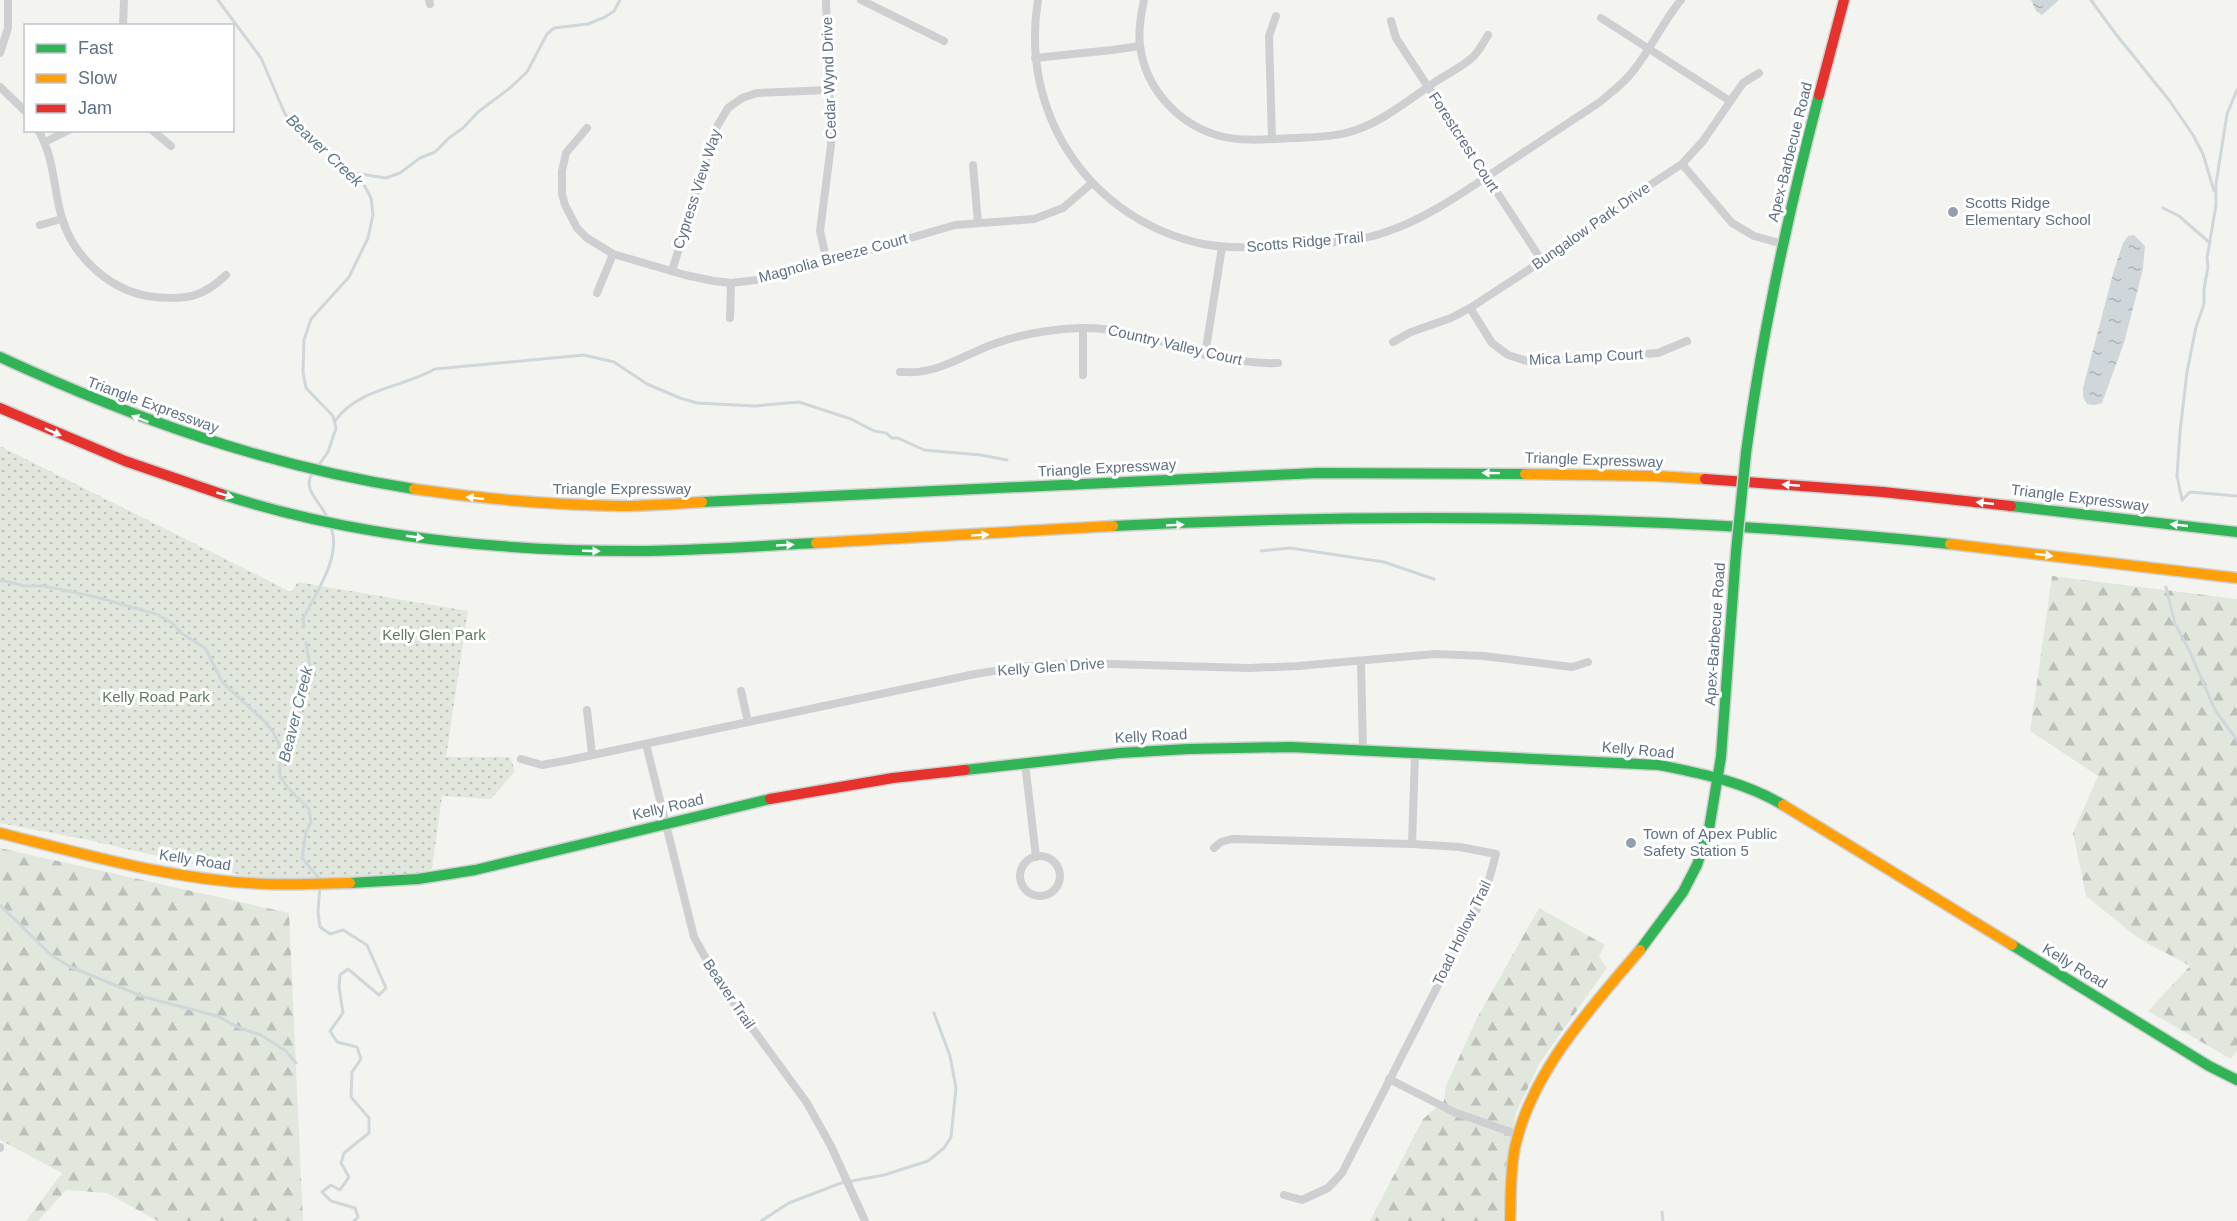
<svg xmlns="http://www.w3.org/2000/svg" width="2237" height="1221" viewBox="0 0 2237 1221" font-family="Arial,sans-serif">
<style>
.forest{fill:url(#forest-firs)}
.park{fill:url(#park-dots)}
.water{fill:url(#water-ripples)}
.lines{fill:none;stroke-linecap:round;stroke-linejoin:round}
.stream{stroke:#cfd7da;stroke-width:3}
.fast-casing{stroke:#cfd1d1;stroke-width:13}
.slow-casing{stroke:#cfd1d1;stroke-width:13}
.jam-casing{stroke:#cfd1d1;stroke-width:13}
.street{stroke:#cecfd0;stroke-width:8}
.fast{stroke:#30b455;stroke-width:10}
.slow{stroke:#ff9f0a;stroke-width:10}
.jam{stroke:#e5322d;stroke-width:10}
.fast-bridge-casing{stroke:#cfd1d1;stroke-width:13;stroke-linecap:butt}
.fast-bridge{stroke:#30b455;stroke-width:10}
.oneway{fill:#fff}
.poi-dot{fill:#939faa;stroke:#fff;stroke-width:2}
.labels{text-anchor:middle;stroke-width:6;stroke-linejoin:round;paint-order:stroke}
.street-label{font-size:15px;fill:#607184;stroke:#fff}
.poi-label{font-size:15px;fill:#607184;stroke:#fff;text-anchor:start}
.park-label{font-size:15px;fill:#637a60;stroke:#fff}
.water-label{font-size:16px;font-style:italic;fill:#607a89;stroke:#fff}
</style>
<defs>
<pattern id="forest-firs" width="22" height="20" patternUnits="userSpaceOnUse" patternTransform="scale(1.5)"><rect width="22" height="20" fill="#e2e7de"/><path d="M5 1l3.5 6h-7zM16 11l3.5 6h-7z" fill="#bbc0ba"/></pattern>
<pattern id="park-dots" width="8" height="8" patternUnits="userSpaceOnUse" patternTransform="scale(1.5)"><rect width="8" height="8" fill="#e2e7de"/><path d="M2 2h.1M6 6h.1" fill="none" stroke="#bbc0ba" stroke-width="1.8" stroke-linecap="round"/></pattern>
<pattern id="water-ripples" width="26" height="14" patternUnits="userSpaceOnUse" patternTransform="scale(1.5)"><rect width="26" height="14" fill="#cfd7da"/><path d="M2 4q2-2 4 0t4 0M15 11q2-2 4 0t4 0" fill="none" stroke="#abb3b6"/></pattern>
</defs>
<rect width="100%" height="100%" fill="#f3f4f0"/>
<g class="forest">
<path d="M2052,576L2237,599V1051L2231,1059L2148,1011L2190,966L2138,938L2086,896L2073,833L2098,776L2030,731Z"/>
<path d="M0,848L289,913L303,1221H158L107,1193L66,1190L38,1221H26L62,1173L0,1140Z"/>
<path d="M1539,908L1605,945L1599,956L1607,968L1539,1064L1516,1113L1505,1175L1503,1221H1370L1423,1119L1444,1101L1446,1086L1477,1018Z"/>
</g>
<path class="park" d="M0,446L291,592L298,582L468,611L446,757H510L515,771L491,799L442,796L432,869C389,881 345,895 300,889L88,840L0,823Z"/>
<g class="water">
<path d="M2031,0H2059L2042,15L2036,11Z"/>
<path d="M2134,235L2145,246L2143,269L2124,343L2102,403L2094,405L2087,404L2083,397V388L2114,270L2123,243L2128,236Z"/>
</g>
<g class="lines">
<g class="stream">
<path d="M218,0L261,58L285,114L302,131L326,148L362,181L371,198L373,215L368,238L349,277L311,319L304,340L303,372L306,388L333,416L336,428L328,452L318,466"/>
<path d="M2091,0L2115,33L2169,100L2193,135L2203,154L2214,191"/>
<path d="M354,173L386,178L400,173L420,158L435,152L449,138L463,128L478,112L510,88L527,72L547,34L554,28L588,24L605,17L614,11L620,0"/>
<path d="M2163,208L2179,216L2210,243"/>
<path d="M335,421C358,388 402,388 435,369L584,355L614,362L647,384L680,398L697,403L755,406L799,402L851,419L874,431L886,433L892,438H898L924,450L981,455L1007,460"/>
<path d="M312,474C302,489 320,502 326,515"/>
<path d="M2182,500L2177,476L2180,432L2187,372L2196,327L2204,304V289L2208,267L2207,258L2216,205V184L2227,114L2237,90"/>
<path d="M2182,500L2190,492L2237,496"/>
<path d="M1261,551L1290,548L1384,562L1434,579"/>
<path d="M0,580L25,586H44L96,597L156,614L172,623L181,633L205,648L223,683L265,722L273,732L283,752"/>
<path d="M2166,587L2175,624L2190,652L2215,710L2237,740"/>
<path d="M304,627L303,619C316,592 342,557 331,527"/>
<path d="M306,643L310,668L294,708L292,728L280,762V776L288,788L309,809L311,823L306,832L302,858L318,877"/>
<path d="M320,885L318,912L320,927L330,934L343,930L367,945L386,988L379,995L348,969L340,975L339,987L343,1013L330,1031L337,1042L357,1047L361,1059L352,1072L351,1097L369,1118V1133L344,1153L341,1163L349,1177L340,1190L331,1185L322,1192L331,1201L355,1208L358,1217L354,1221"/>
<path d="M0,905L51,955L71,967L144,997L217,1016L240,1028L261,1035L286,1051L296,1063"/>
<path d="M1662,1212L1663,1221"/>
<path d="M761,1221L789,1203L841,1183L884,1175L928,1161L944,1148L951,1137L956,1088L950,1056L934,1013"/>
</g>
<defs>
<g id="fast">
<path d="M0,357C134,419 267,466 414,489"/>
<path d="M1746,453C1762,332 1788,214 1819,95"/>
<path d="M221,494C353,537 496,551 634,551C694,551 755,546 816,543"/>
<path d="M702,502L1317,473L1525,474"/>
<path d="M2011,506L2237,532"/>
<path d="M1113,526C1392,512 1671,515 1950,544"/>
<path d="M965,770L1119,753L1188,749L1291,747L1659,765C1703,774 1745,782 1783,805"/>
<path d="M350,883L418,879L475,870L770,799"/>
<path d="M2012,945L2209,1066L2237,1080"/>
<path d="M1640,950L1683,892L1697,865L1709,829L1721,757L1736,552"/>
</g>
<g id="slow">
<path d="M1525,474L1656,476L1705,479"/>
<path d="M414,489C482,499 551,505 620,506C647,506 675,504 702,502"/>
<path d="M816,543L1113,526"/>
<path d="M1950,544L2237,578"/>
<path d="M1783,805L2012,945"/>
<path d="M0,833C87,855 176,881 267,884C295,885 323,883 350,883"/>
<path d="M1510,1221C1511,1196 1510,1171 1515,1147C1532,1071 1591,1008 1640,950"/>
</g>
<g id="jam">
<path d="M1819,95L1844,0"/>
<path d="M0,408L125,461L221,494"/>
<path d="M1705,479L1883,492L2011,506"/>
<path d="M770,799L893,778L965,770"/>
</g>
</defs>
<use href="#fast" class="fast-casing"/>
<use href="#slow" class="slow-casing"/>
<use href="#jam" class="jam-casing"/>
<g class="street">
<path d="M429,0L430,4"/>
<path d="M826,0L831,145L820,231L827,262"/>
<path d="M861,0L944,41"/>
<path d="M1038,0C1019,114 1090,220 1203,244C1234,250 1267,246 1298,244C1327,243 1356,242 1383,233C1424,220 1459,195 1494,172C1529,149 1565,125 1600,102C1609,94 1620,86 1628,77C1649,54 1661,24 1681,0"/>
<path d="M1144,0C1141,14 1138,31 1140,45C1145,89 1179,125 1220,136C1244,142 1269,139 1293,138C1315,137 1336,137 1356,130C1385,120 1410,99 1435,82C1447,74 1462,67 1473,57C1479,51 1484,42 1488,35"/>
<path d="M1601,18L1730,101"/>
<path d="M1391,21L1396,38L1542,261"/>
<path d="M123,26L124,0"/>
<path d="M0,53L8,28V0"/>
<path d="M1035,58L1112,50L1140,46"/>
<path d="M0,87L26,112"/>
<path d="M587,128L566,153L562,171V194L565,205L577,228L587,238L613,254L685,275L714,281L731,283L773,278L955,225L1034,219L1063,208L1092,183"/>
<path d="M38,130C55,158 53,189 62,218C74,259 113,293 155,297C187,300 203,297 226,275"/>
<path d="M152,130L171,146"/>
<path d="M1272,139L1269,36L1276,16"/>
<path d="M45,142L69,130"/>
<path d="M1682,164L1732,223L1754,236L1783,244"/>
<path d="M973,165L978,223"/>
<path d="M40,225L62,219"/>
<path d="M672,271L715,130L728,108L742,98L757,93L830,90"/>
<path d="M597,293L613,254"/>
<path d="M1470,308L1492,343L1508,355L1530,362L1658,353L1687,341"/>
<path d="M730,318L731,283"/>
<path d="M1083,328V375"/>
<path d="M1393,342L1411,332L1451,318L1470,308L1568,244L1633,196L1682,164L1703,141L1743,83L1759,73"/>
<path d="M1205,355L1222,247"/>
<path d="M900,372C908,372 916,373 923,371C945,368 970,353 991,345C1021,334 1050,329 1081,328C1149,327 1210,366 1278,363"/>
<path d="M1361,661L1363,752"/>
<path d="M741,691L748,722"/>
<path d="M587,710L592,754"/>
<path d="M646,744L694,937L720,984L807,1103L831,1146L865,1221"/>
<path d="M521,759L542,765L569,760L975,674L1020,667L1076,663L1249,668L1298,666L1435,654L1484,656L1572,667L1588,662"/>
<path d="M1025,763L1036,857"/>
<path d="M1412,844L1415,753"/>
<path d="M1214,848L1221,842L1232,839L1412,844L1460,847L1496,854L1487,887L1480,903L1342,1173L1328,1188L1302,1200L1284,1195"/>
<circle cx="1040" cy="876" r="20"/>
<path d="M1389,1079L1454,1112L1519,1135"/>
<path d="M0,1148V1147"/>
</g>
<use href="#fast" class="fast"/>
<use href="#slow" class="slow"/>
<use href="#jam" class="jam"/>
<defs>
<path id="fast-bridge" d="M1736,552L1746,453"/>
</defs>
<use href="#fast-bridge" class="fast-bridge-casing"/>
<use href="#fast-bridge" class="fast-bridge"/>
</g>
<defs><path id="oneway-solid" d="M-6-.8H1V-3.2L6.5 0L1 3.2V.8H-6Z" transform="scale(1.5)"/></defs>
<g class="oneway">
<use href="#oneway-solid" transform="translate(140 419) rotate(-159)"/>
<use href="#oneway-solid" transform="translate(53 432) rotate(24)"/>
<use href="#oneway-solid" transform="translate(1491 473) rotate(-179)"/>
<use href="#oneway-solid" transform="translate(1791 485) rotate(-175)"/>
<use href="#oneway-solid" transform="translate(225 495) rotate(16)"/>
<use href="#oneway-solid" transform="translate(475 498) rotate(-174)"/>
<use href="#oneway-solid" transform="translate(1985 503) rotate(-174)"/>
<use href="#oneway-solid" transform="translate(1175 525) rotate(-3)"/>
<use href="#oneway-solid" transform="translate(2179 525) rotate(-174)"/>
<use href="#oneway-solid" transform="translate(980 535) rotate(-3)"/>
<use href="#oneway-solid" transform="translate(415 537) rotate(8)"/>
<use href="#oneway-solid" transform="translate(785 545) rotate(-3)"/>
<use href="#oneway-solid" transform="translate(591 551) rotate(2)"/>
<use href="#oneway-solid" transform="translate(2044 555) rotate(7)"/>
</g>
<g class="poi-dot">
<circle cx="1953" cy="212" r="6"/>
<circle cx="1631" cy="843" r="6"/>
</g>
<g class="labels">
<g class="street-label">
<text transform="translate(829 78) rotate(-92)" y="5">Cedar Wynd Drive</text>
<text transform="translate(1464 142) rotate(57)" y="5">Forestcrest Court</text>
<text transform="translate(1790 152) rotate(-76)" y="5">Apex-Barbecue Road</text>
<text transform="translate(697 189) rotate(-72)" y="5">Cypress View Way</text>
<text transform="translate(1591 226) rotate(-35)" y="5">Bungalow Park Drive</text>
<text transform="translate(1305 242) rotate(-5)" y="5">Scotts Ridge Trail</text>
<text transform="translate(833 258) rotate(-15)" y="5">Magnolia Breeze Court</text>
<text transform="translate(1175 345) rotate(13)" y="5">Country Valley Court</text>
<text transform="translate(1586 357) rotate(-3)" y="5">Mica Lamp Court</text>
<text transform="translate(153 405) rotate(20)" y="5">Triangle Expressway</text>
<text transform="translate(1594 460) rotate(2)" y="5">Triangle Expressway</text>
<text transform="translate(1107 468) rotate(-3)" y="5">Triangle Expressway</text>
<text x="622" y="494">Triangle Expressway</text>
<text transform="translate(2080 498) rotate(7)" y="5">Triangle Expressway</text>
<text transform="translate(1715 634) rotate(-86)" y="5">Apex-Barbecue Road</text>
<text transform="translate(1051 667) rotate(-4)" y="5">Kelly Glen Drive</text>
<text transform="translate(1151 736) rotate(-3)" y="5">Kelly Road</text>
<text transform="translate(1638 750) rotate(5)" y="5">Kelly Road</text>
<text transform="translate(668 807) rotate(-13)" y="5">Kelly Road</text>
<text transform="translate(195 860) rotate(9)" y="5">Kelly Road</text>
<text transform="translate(1462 933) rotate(-64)" y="5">Toad Hollow Trail</text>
<text transform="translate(2075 966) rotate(31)" y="5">Kelly Road</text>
<text transform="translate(729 994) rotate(56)" y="5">Beaver Trail</text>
</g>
<g class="poi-label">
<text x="1965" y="208">Scotts Ridge<tspan x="1965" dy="17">Elementary School</tspan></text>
<text x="1643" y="839">Town of Apex Public<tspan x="1643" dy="17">Safety Station 5</tspan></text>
</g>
<g class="park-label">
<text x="434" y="640">Kelly Glen Park</text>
<text x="156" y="702">Kelly Road Park</text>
</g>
<g class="water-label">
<text transform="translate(325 150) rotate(43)" y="6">Beaver Creek</text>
<text transform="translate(295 714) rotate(-76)" y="6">Beaver Creek</text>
</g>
</g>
<rect x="24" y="24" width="210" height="108" fill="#ffffff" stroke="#bfc6ce" stroke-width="1.5"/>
<rect x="36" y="44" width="30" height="9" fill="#30b455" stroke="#bfc6ce" stroke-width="1.5"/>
<text x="78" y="54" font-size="18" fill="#607184">Fast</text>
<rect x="36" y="74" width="30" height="9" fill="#ff9f0a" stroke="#bfc6ce" stroke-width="1.5"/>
<text x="78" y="84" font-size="18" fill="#607184">Slow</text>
<rect x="36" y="104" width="30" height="9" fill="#e5322d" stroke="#bfc6ce" stroke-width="1.5"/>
<text x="78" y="114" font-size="18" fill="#607184">Jam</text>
</svg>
